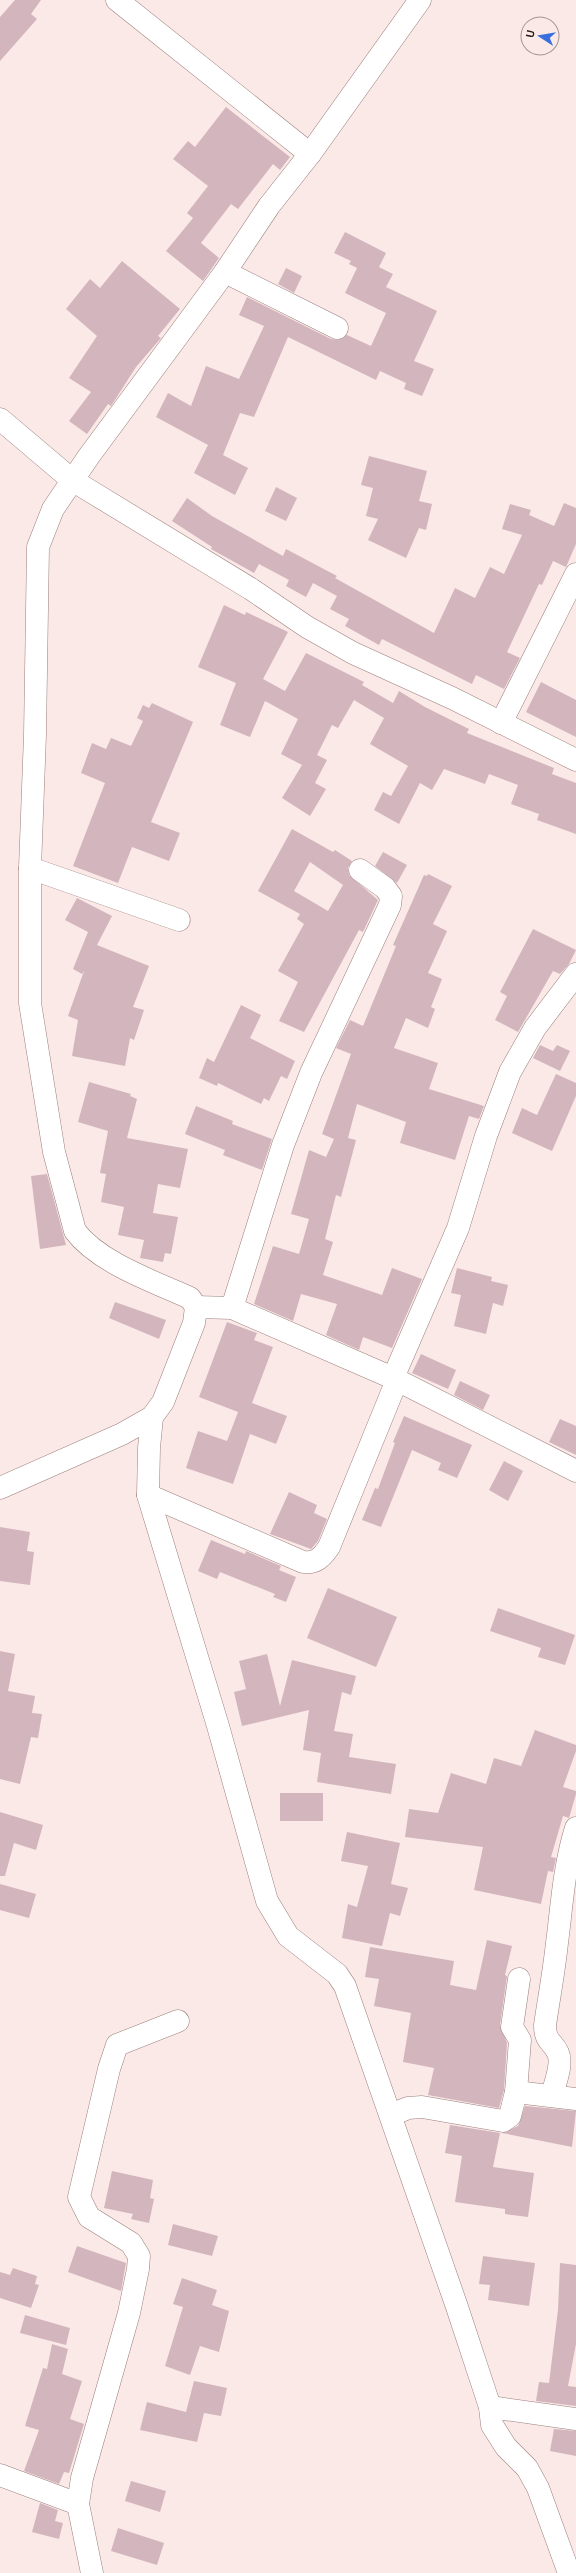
<svg xmlns="http://www.w3.org/2000/svg" width="576" height="2573" viewBox="0 0 576 2573" font-family="'Space Grotesk',sans-serif">
<style>
.building{fill:#d3b6bd;fill-rule:evenodd}
.lines{fill:none;stroke-linecap:round;stroke-linejoin:round}
.minor-casing{stroke:#9a7f7c;stroke-width:23}
.minor{stroke:#fff;stroke-width:22}
</style>
<rect width="100%" height="100%" fill="#fbe9e7"/>
<g class="building">
<path d="M15,0H41L31,14L37,19L0,61V17Z"/>
<path d="M226,107L290,157L280,170L273,164L238,209L231,204L201,243L219,258L203,281L166,251L193,218L187,213L208,186L173,159L188,141L195,147Z"/>
<path d="M345,232L386,253L379,267L393,274L386,287L437,311L414,361L434,369L422,396L404,389L406,383L380,371L376,380L288,337L254,417L240,413L223,455L248,468L235,495L194,473L208,445L156,417L168,393L191,406L206,366L239,379L264,326L239,315L247,297L331,339L338,340L347,335L371,346L386,313L345,293L357,268L349,264L351,261L334,253Z"/>
<path d="M122,261L180,309L158,336L161,338L136,367L111,406L108,404L87,434L69,421L91,392L69,378L97,336L66,309L90,279L100,288Z"/>
<path d="M286,268L302,276L294,293L278,284Z"/>
<path d="M369,456L427,471L419,501L432,504L426,530L419,528L406,558L368,540L378,519L366,516L373,488L361,485Z"/>
<path d="M276,487L297,498L286,521L265,511Z"/>
<path d="M187,498L212,516L283,556L286,549L337,576L335,578L434,633L455,588L475,598L490,567L504,574L522,535L502,529L510,504L531,510L529,515L554,526L564,503L576,508V544L566,567L553,561L542,585L539,584L507,652L520,658L504,689L476,675L472,684L382,639L379,645L345,626L349,619L330,609L337,596L313,583L306,597L286,586L289,580L259,564L254,573L211,549L212,547L172,521Z"/>
<path d="M224,605L245,615L246,612L288,632L263,679L285,691L306,653L364,682L362,685L393,703L399,691L425,707L469,729L467,733L554,768L552,774L576,783V834L537,820L539,814L511,804L518,785L489,774L485,784L444,769L432,790L420,783L399,824L374,810L383,792L391,796L408,766L370,744L384,718L354,700L338,728L332,725L317,755L327,760L315,783L326,789L310,816L282,798L302,765L281,754L298,719L265,701L250,737L220,725L236,683L198,667Z"/>
<path d="M541,682L576,700V737L526,712Z"/>
<path d="M152,703L193,722L151,822L180,833L169,861L132,847L118,883L73,866L105,783L81,773L92,743L106,749L111,738L131,746L143,721L137,718L143,705L149,708Z"/>
<path d="M292,829L333,852L335,850L352,861L348,868L349,875L378,900L363,932L359,930L304,1032L279,1021L298,982L278,971L304,924L297,919L300,914L258,891ZM310,862L343,885L328,911L294,891Z"/>
<path d="M383,852L407,865L397,883L375,866Z"/>
<path d="M428,874L452,886L433,924L447,931L428,973L442,979L431,1007L435,1009L428,1028L406,1018L394,1048L438,1063L429,1089L484,1106L479,1119L469,1116L455,1160L400,1143L406,1122L357,1104L348,1138L356,1140L341,1197L336,1195L325,1239L333,1242L323,1275L382,1295L392,1268L422,1279L392,1348L363,1337L359,1350L326,1335L337,1304L301,1294L293,1321L254,1304L273,1246L299,1254L309,1219L291,1214L309,1150L326,1157L334,1139L322,1134L351,1054L336,1048L350,1020L363,1026L396,946L393,945L424,875L427,876Z"/>
<path d="M77,898L112,916L97,945L149,966L133,1007L144,1010L134,1040L130,1038L125,1066L72,1056L78,1020L68,1016L84,971L82,974L73,969L88,932L65,920Z"/>
<path d="M533,929L576,950L569,964L560,974L553,971L518,1032L495,1020L507,996L500,992Z"/>
<path d="M241,1005L261,1015L250,1038L295,1061L287,1079L281,1076L269,1101L264,1098L261,1104L218,1083L217,1086L199,1078L207,1058L214,1062Z"/>
<path d="M540,1045L553,1051L557,1045L570,1051L560,1071L533,1058Z"/>
<path d="M556,1074L576,1083V1096L552,1151L512,1133L522,1108L537,1115Z"/>
<path d="M89,1082L131,1094L130,1096L137,1099L127,1138L188,1149L180,1188L158,1184L153,1213L178,1217L171,1254L165,1253L163,1262L140,1258L144,1240L118,1235L124,1207L101,1202L106,1174L100,1173L108,1131L78,1122Z"/>
<path d="M196,1106L233,1121L232,1124L272,1139L262,1170L223,1155L225,1150L185,1134Z"/>
<path d="M47,1174L66,1245L40,1249L31,1176Z"/>
<path d="M457,1268L492,1277L491,1281L508,1285L503,1306L493,1303L486,1334L454,1326L461,1295L451,1293Z"/>
<path d="M115,1302L166,1320L159,1339L109,1318Z"/>
<path d="M227,1322L257,1333L254,1340L273,1347L252,1403L287,1416L276,1444L250,1434L233,1484L186,1468L198,1431L227,1441L238,1412L199,1397Z"/>
<path d="M421,1354L456,1370L448,1389L412,1373Z"/>
<path d="M460,1381L490,1395L483,1410L454,1395Z"/>
<path d="M404,1416L472,1445L457,1478L438,1470L441,1463L412,1450L381,1527L362,1520L375,1488L378,1489L395,1443L393,1442Z"/>
<path d="M560,1419L576,1426V1455L549,1442Z"/>
<path d="M504,1461L523,1471L508,1501L489,1490Z"/>
<path d="M289,1492L317,1505L314,1513L327,1519L318,1541L311,1549L270,1534Z"/>
<path d="M0,1527L30,1532L27,1551L34,1552L30,1585L0,1581Z"/>
<path d="M211,1540L245,1554L246,1551L281,1566L279,1570L296,1577L286,1602L273,1597L275,1594L220,1572L217,1579L198,1571Z"/>
<path d="M328,1588L397,1617L376,1667L307,1638Z"/>
<path d="M498,1608L575,1635L565,1665L538,1657L541,1648L490,1631Z"/>
<path d="M0,1651L15,1654L8,1691L35,1696L32,1713L42,1714L38,1738L31,1737L20,1784L0,1779Z"/>
<path d="M267,1654L280,1706L292,1660L356,1676L351,1695L342,1692L334,1731L353,1734L349,1757L396,1764L391,1794L317,1782L321,1753L303,1750L309,1710L242,1726L234,1692L246,1689L239,1661Z"/>
<path d="M535,1730L576,1745V1751L563,1787L576,1791V1794L569,1818L563,1816L551,1857L556,1858L553,1872L548,1871L541,1904L474,1890L483,1847L405,1837L409,1809L438,1813L451,1773L486,1784L494,1758L521,1766Z"/>
<rect x="280" y="1793" width="43" height="28"/>
<path d="M0,1812L43,1825L36,1850L14,1843L5,1876H0Z"/>
<path d="M347,1832L400,1843L391,1884L408,1888L400,1916L390,1913L382,1946L342,1938L348,1904L357,1907L368,1866L341,1861Z"/>
<path d="M0,1884L36,1894L29,1918L0,1910Z"/>
<path d="M487,1940L512,1946L505,1975L507,1976L500,2025L507,2043L504,2090L499,2108L428,2095L434,2068L403,2062L411,2013L374,2006L379,1979L365,1977L370,1947L454,1961L450,1985L476,1990Z"/>
<path d="M525,2106L576,2111L572,2147L502,2133L518,2126Z"/>
<path d="M450,2125L500,2133L493,2167L534,2173L528,2217L505,2214V2209L455,2202L462,2156L445,2153Z"/>
<path d="M112,2171L153,2180L150,2198L154,2199L149,2223L131,2219L133,2214L104,2208Z"/>
<path d="M173,2224L218,2236L212,2256L168,2245Z"/>
<path d="M77,2246L126,2263L121,2291L68,2272Z"/>
<path d="M483,2256L535,2263L529,2306L488,2300L490,2285L479,2284Z"/>
<path d="M560,2263L576,2265V2344L568,2386L576,2387V2406L536,2401L539,2382L549,2383L558,2310Z"/>
<path d="M13,2268L37,2276L35,2284L39,2285L31,2308L0,2298V2272L10,2275Z"/>
<path d="M182,2278L217,2290L212,2305L229,2311L219,2352L200,2346L190,2375L165,2366L183,2307L173,2304Z"/>
<path d="M25,2315L70,2328L66,2345L20,2333Z"/>
<path d="M52,2344L68,2349L62,2374L82,2381L70,2419L84,2424L69,2473L64,2472L59,2484L24,2471L39,2430L25,2426L43,2368L47,2369Z"/>
<path d="M194,2381L227,2388L221,2416L204,2413L197,2442L140,2430L147,2402L186,2412Z"/>
<path d="M554,2429L576,2431V2456L550,2451Z"/>
<path d="M131,2481L166,2491L160,2512L125,2501Z"/>
<path d="M40,2503L58,2510L55,2521L63,2523L59,2539L32,2532Z"/>
<path d="M118,2528L164,2543L157,2565L111,2551Z"/>
</g>
<g class="lines">
<defs>
<g id="minor">
<path d="M117,0L310,154"/>
<path d="M225,272L337,328"/>
<path d="M0,419L72,480L251,589L307,627L353,653L452,698L576,760"/>
<path d="M501,723L576,574"/>
<path d="M30,868L179,920"/>
<path d="M196,1307L232,1308L393,1378L576,1471"/>
<path d="M232,1308L283,1145L311,1073L390,905L391,896L385,888L360,870"/>
<path d="M393,1378L458,1228L486,1136L510,1072L535,1028L576,974"/>
<path d="M152,1417L149,1448L148,1495L218,1726L267,1901L288,1936L337,1974L345,1986L457,2307L490,2407L492,2425L506,2447L527,2468L538,2488L569,2573"/>
<path d="M0,1488L122,1434L152,1417L163,1402L194,1323L196,1307L190,1298C155,1282 99,1263 75,1231L54,1152L30,1003V868L35,735L38,547L53,509L89,456L225,272L269,206L310,154L420,0"/>
<path d="M148,1495L303,1562C316,1564 322,1557 329,1547L397,1380"/>
<path d="M516,2092L520,2040L512,2027L519,1979"/>
<path d="M552,2095C555,2083 563,2064 558,2053C553,2041 545,2043 545,2025C549,1998 554,1971 557,1943C562,1904 564,1866 576,1828"/>
<path d="M391,2115L408,2108L422,2107L503,2121L510,2116L516,2092L576,2099"/>
<path d="M490,2407L576,2419"/>
<path d="M0,2475L78,2504"/>
<path d="M92,2573L78,2504L82,2478L129,2313L138,2269L139,2256L131,2243L89,2217L79,2197L109,2069L117,2045L178,2021"/>
</g>
</defs>
<use href="#minor" class="minor-casing"/>
<use href="#minor" class="minor"/>
</g>
<g transform="translate(540 36) rotate(282)"><circle r="19" fill="#fbe9e7" stroke="#a49593"/>
<path d="M0-3L7 15L0 10L-7 15Z" fill="#396fde"/>
<text y="-6" font-size="11" font-weight="bold" text-anchor="middle" fill="#221716">U</text>
</g>
</svg>
